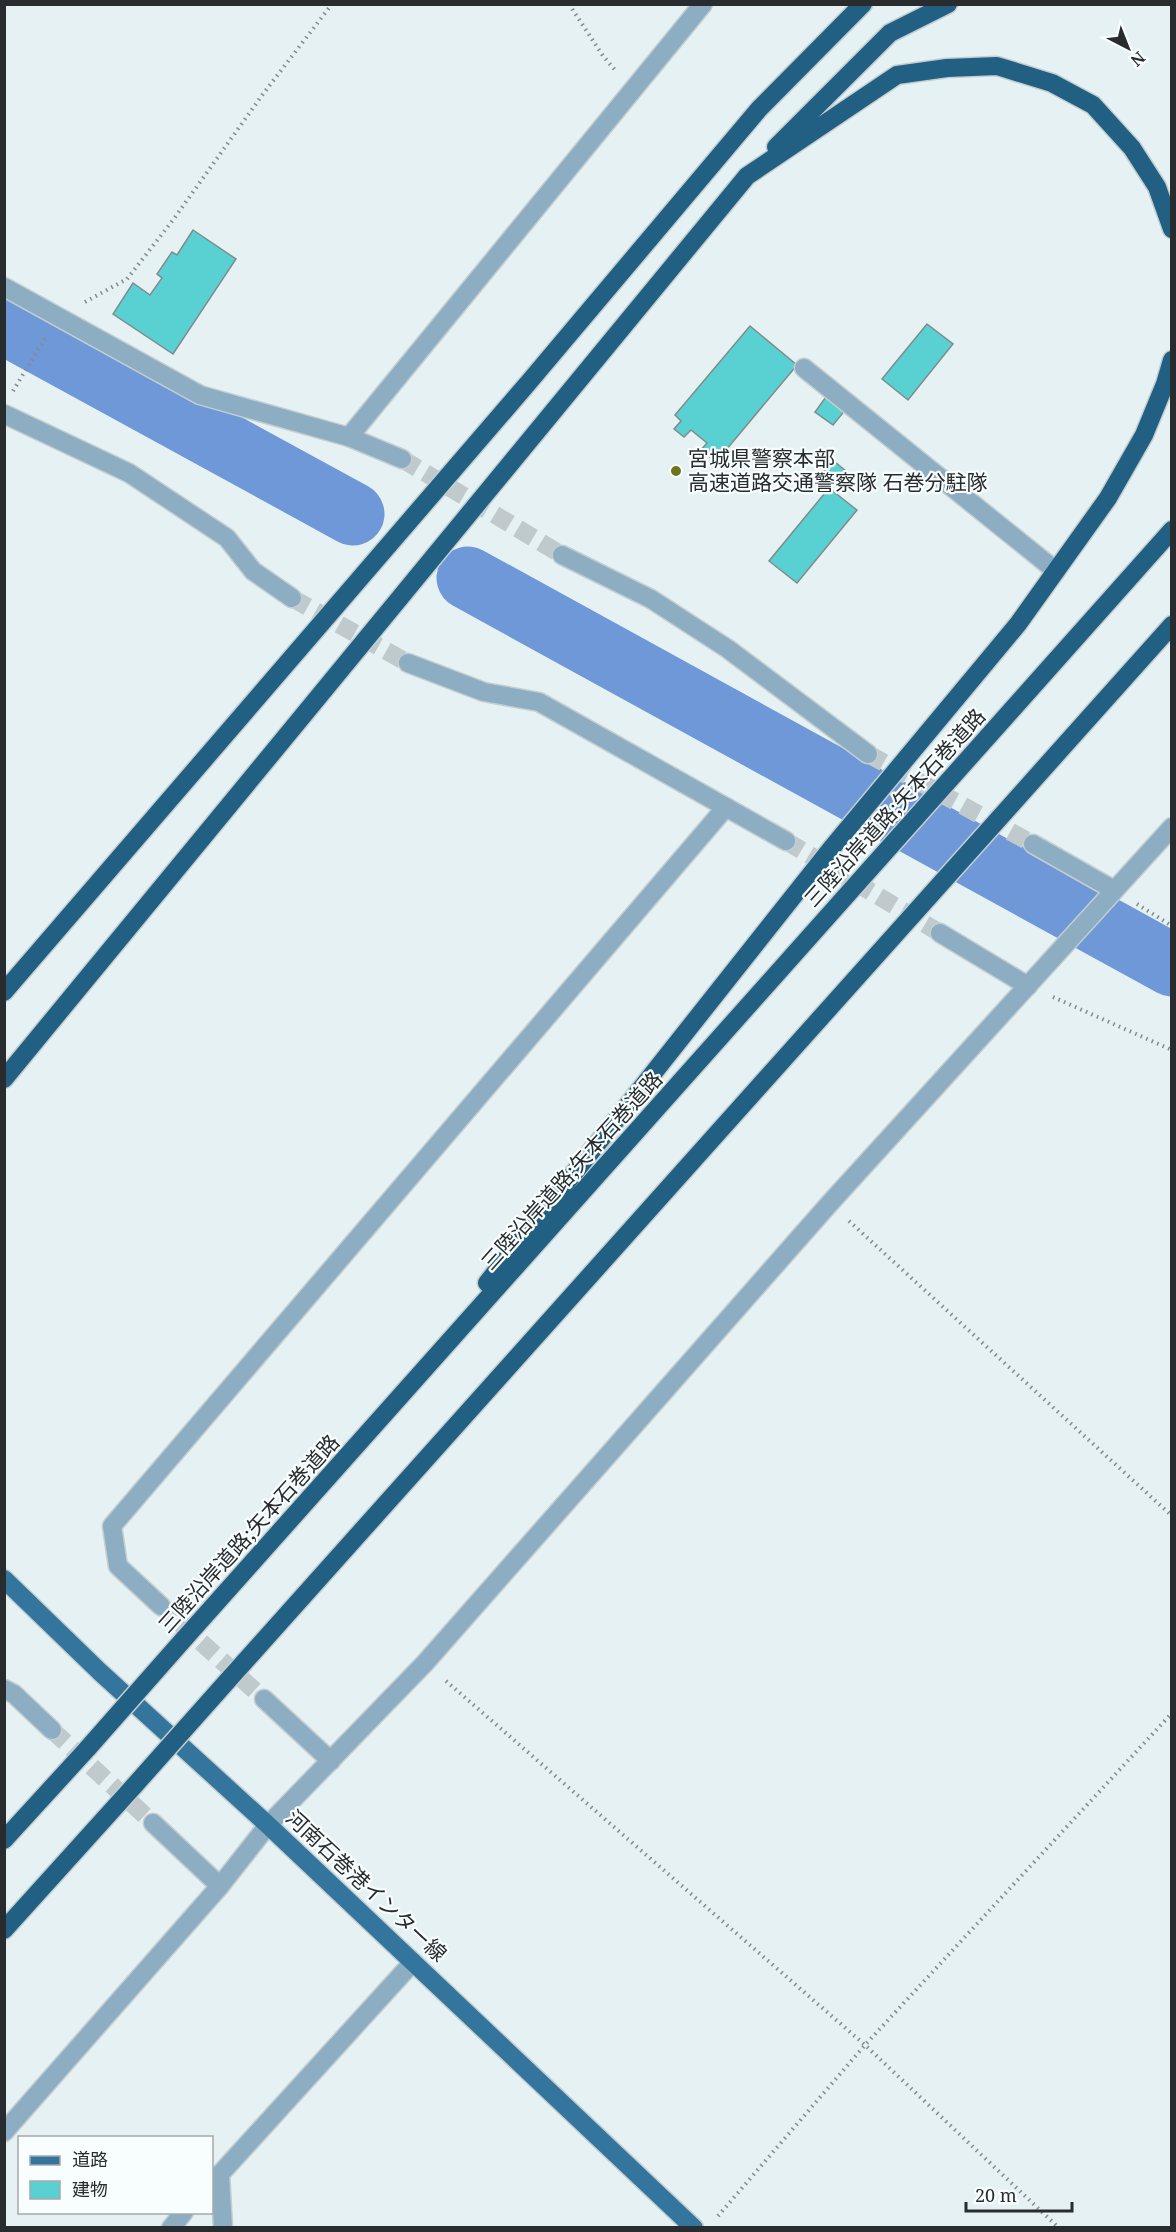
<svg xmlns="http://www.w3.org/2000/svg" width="1176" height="2232" viewBox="0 0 1176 2232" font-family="'Noto Serif','Noto Sans JP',serif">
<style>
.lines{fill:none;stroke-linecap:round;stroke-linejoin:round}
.river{stroke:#6e98d8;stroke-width:63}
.building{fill:#59d1d2;stroke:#808b8b;stroke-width:1.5}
.minor-tunnel{stroke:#c0cacc;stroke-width:18;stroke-dasharray:18 9;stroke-linecap:butt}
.minor-casing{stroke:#c4ced0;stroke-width:21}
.major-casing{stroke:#c4ced0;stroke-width:21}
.highway-casing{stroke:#c4ced0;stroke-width:21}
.path{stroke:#838b8d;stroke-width:4;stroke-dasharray:1.5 4.5;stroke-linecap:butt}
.minor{stroke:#8dadc3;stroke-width:18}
.major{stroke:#33759c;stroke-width:18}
.highway{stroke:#216083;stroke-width:18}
.highway-bridge-casing{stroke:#c4ced0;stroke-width:21;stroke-linecap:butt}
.highway-bridge{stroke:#216083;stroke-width:18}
.poi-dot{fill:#6f751d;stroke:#f8fdfe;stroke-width:2}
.labels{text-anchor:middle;stroke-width:4.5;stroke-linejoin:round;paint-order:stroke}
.poi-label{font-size:21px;fill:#282c2e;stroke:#f8fdfe;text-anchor:start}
.street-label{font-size:21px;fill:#282c2e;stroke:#f8fdfe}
</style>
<rect width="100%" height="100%" fill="#e6f1f4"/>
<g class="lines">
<g class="river">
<path d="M4,323L353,514"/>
<path d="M468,578L1172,965"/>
</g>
</g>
<g class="building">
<path d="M193,230L236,259L173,354L113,314L133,283L150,295L162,278L157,274L172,252L177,255Z"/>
<path d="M927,324L953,344L908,400L882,379Z"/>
<path d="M750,326L797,365L716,462L701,450L707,443L691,430L684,437L674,429L681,421L675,415Z"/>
<path d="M828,394L847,408L833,425L815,412Z"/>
<path d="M830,458L851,475L842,485L821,468Z"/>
<path d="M829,488L857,510L797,583L769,561Z"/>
</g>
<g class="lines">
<g class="minor-tunnel">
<path d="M402,459L562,555"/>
<path d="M292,598L408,663"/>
<path d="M868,754L1033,844"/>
<path d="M786,841L940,933"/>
<path d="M161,1606L264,1699"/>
<path d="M52,1730L153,1823"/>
</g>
<defs>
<g id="minor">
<path d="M4,287L200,395L349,437L402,459"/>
<path d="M804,368L1056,571"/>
<path d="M4,414L129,473L227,538L253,571L292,598"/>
<path d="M349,437L703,4"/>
<path d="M562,555L651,599L728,649L868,754"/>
<path d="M408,663L484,692L539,702L786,841"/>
<path d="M1033,844L1114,890"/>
<path d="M940,933L1028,986"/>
<path d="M161,1606L118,1566L112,1526L726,807"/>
<path d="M4,1689L14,1694L52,1730"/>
<path d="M264,1699L331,1761"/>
<path d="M153,1823L220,1886"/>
<path d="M4,2132L220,1886L268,1825L425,1663L830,1203L1172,827"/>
<path d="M220,2174L223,2228"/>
<path d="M212,2183L413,1962"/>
<path d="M171,2228L184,2212"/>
</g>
<path id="major" d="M4,1579L100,1672L268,1825L694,2228"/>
<g id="highway">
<path d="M776,147L890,33L948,4"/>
<path d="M4,992L529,382L759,109L863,4"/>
<path d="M4,1079L747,176L897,75L947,68L997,66L1052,83L1093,105L1132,148L1157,187L1172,229"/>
<path d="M487,1283L830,850L1018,624L1108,498L1144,435L1165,384L1172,360"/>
<path d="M184,1639L1172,530"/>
<path d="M230,1678L1172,625"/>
<path d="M4,1840L88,1748"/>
<path d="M4,1930L134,1786"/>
</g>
</defs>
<use href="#minor" class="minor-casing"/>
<use href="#major" class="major-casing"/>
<use href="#highway" class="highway-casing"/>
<g class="path">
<path d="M569,4L603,56L616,71"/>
<path d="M85,302L127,279L173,220L263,94L332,4"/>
<path d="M13,391L45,338"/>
<path d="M1137,904L1172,926"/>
<path d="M1053,997L1172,1050"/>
<path d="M849,1221L1172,1516"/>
<path d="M446,1681L865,2045L1059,2228"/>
<path d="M718,2216L865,2045L1172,1713"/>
</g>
<use href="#minor" class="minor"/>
<use href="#major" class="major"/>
<use href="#highway" class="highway"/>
<defs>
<g id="highway-bridge">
<path d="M88,1748L184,1639"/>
<path d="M134,1786L230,1678"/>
</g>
</defs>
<use href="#highway-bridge" class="highway-bridge-casing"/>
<use href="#highway-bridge" class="highway-bridge"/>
</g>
<circle class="poi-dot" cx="676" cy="471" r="6"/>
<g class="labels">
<g class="poi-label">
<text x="688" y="466">宮城県警察本部<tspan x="688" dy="24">高速道路交通警察隊 石巻分駐隊</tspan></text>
</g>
<g class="street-label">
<text transform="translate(895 808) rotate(-48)" y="7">三陸沿岸道路;矢本石巻道路</text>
<text transform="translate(572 1171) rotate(-48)" y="7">三陸沿岸道路;矢本石巻道路</text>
<text transform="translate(249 1534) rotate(-48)" y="7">三陸沿岸道路;矢本石巻道路</text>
<text transform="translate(366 1886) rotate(43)" y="7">河南石巻港インター線</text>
</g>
</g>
<rect width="1176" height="2232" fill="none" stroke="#282c2e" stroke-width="12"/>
<rect x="18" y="2136" width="195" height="78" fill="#f8fdfe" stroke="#a5a9ab" stroke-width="1.5"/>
<rect x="30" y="2156" width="30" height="9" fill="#33759c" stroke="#a5a9ab" stroke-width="1.5"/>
<text x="72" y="2166" font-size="18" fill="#282c2e">道路</text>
<rect x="30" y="2181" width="30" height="18" fill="#59d1d2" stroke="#a5a9ab" stroke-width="1.5"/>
<text x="72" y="2196" font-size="18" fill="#282c2e">建物</text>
<g transform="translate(1128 48) rotate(138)" stroke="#f8fdfe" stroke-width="4.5" paint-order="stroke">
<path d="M0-4.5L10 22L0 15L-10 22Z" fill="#282c2e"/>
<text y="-9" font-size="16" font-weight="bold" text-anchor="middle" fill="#282c2e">N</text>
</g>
<path d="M966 2202v9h106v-9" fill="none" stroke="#282c2e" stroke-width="3"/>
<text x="975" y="2202" font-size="18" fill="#282c2e" stroke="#f8fdfe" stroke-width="4.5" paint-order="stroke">20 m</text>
</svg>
